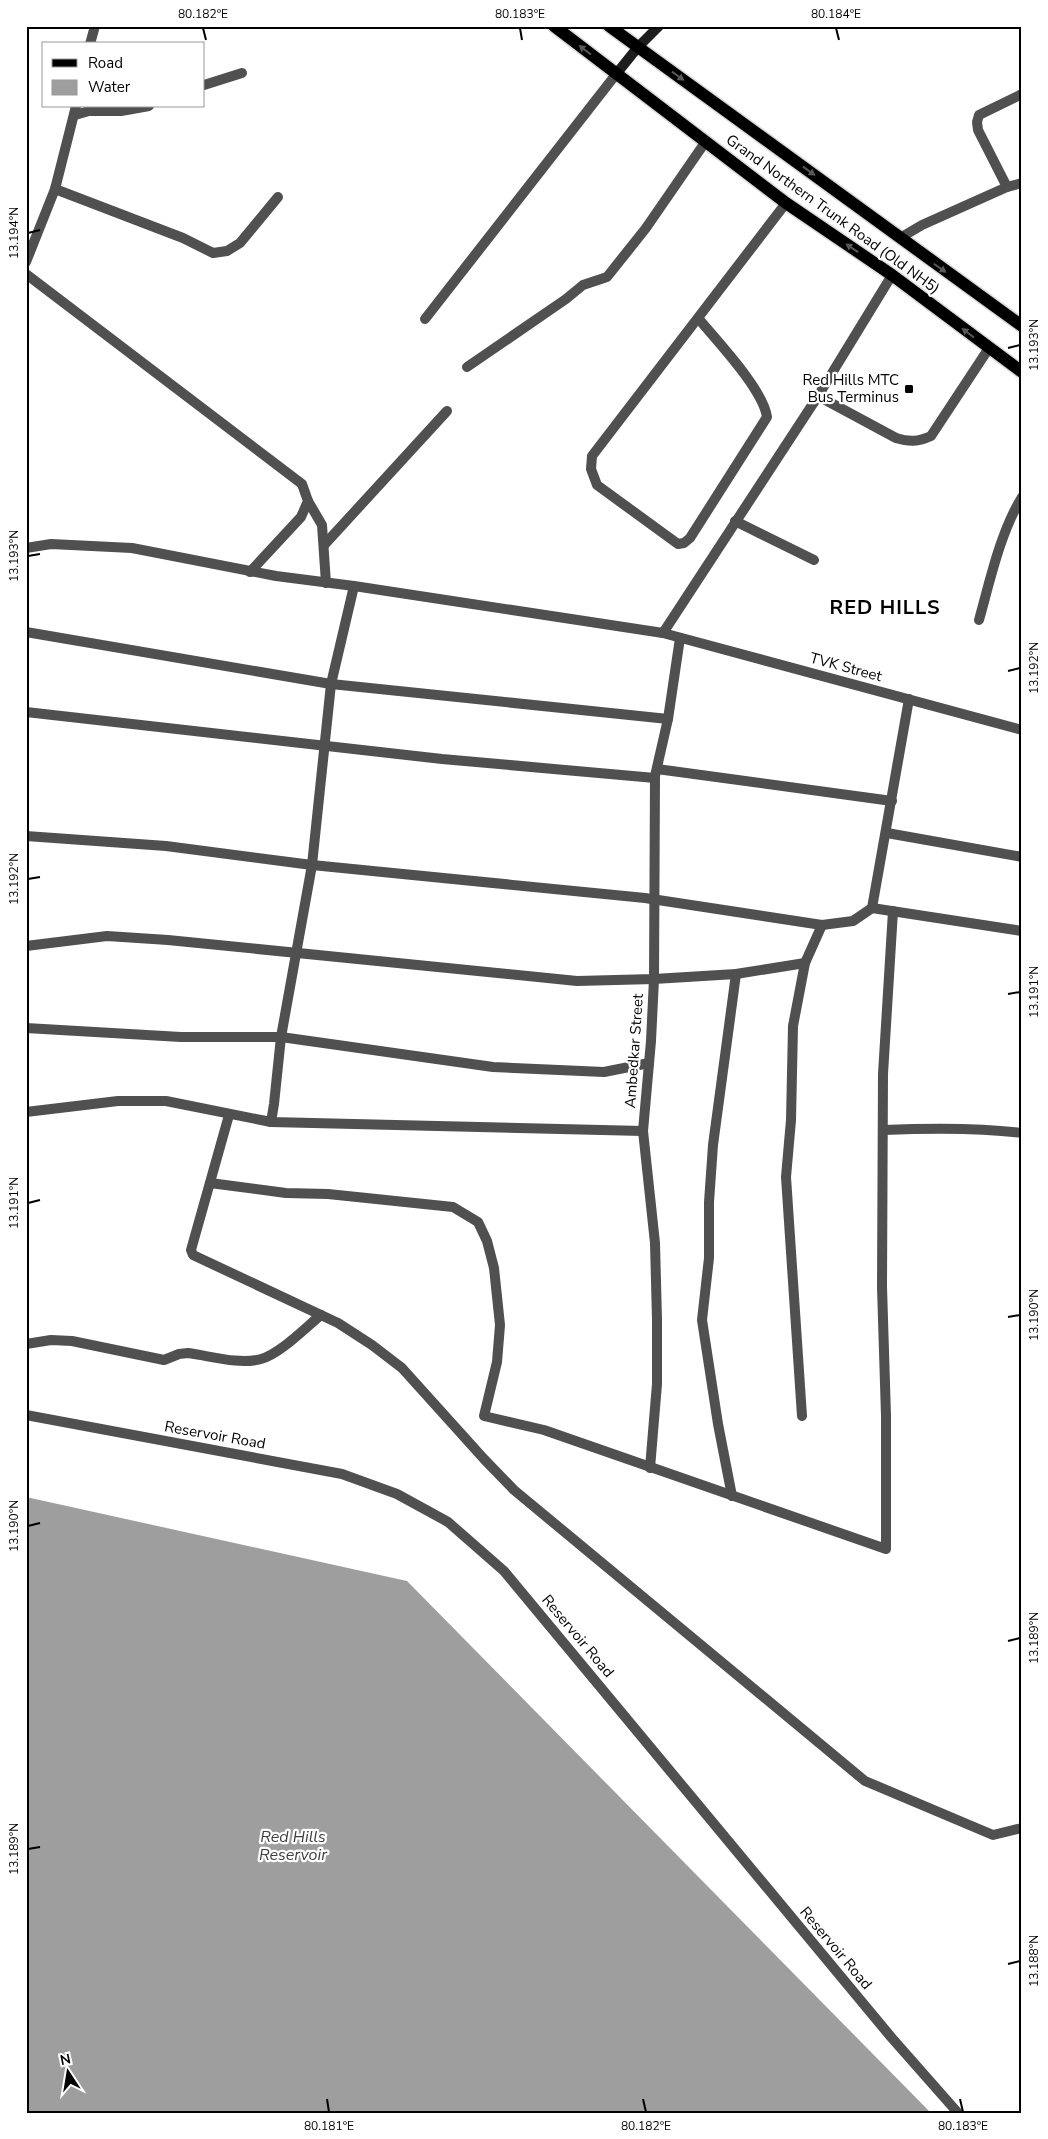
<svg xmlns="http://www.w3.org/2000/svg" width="1048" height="2139" viewBox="0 0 1048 2139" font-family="'Nunito Sans',sans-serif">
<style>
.water{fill:#9e9e9e}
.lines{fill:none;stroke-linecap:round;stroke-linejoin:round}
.primary-casing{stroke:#dbdbdb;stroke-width:15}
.lane{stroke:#505050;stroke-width:10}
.street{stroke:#505050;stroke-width:10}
.secondary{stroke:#1d1d1d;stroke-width:10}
.primary{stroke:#000;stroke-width:12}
.oneway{fill:#595959}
.ticks{fill:none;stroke:#000;stroke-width:2}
.poi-dot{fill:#000;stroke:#fff;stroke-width:2}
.labels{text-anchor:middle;stroke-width:4.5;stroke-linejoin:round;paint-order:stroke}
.street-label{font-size:15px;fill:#000;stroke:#fff}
.poi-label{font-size:15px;fill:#000;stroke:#fff;text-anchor:end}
.water-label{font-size:16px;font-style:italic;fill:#3f3f3f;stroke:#fff}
.district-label{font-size:20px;font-weight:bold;letter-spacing:1px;fill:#000;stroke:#fff}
.neatline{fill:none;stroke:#000;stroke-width:2}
.ticks-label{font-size:12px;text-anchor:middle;fill:#000}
</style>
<rect width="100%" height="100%" fill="#fff"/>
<path class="water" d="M26,1497L407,1581L931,2113H26Z"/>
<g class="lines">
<defs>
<g id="primary">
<path d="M554,26L786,203L892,275L1022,372"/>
<path d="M609,26L1022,326"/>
</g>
</defs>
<use href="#primary" class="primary-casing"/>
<g class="lane">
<path d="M204,85L242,73"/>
<path d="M75,115L89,111H121L149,106"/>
<path d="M698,318C717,341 763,389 767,417L690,538L684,543L678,544L597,485L591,469L592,456L786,203"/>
<path d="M425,319L617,73"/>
<path d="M467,367L566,299L583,285L607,277L646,228L706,141"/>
<path d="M818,396L896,438C909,442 918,442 931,436L989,348"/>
<path d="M735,521L814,560"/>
</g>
<g class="street">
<path d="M90,44L95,26"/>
<path d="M1007,187L978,130L977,122L979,115L1022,94"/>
<path d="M55,189L183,238L213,253L227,251L240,243L278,197"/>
<path d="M900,238L922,225L1007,187L1022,183"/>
<path d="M26,262L55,189L76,106"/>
<path d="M26,274L302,484L308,501L301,517L250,572"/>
<path d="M308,501L322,525L326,583"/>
<path d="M325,544L447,411"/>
<path d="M26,548L51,544L132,548L276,576L354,586L663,633L1022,730"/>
<path d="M979,620C990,581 1000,533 1022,497"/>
<path d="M26,632L331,684L668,719"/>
<path d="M663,633L818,396L892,275"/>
<path d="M26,712L442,759L655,778"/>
<path d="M657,769L892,801"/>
<path d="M887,833L1022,857"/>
<path d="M26,836L166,846L312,865L645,898L822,925L853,921L872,908L909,699"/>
<path d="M872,908L1022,931"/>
<path d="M26,946L107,936L168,940L577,981L654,979L736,974L805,963"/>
<path d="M26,1028L181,1037H281L493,1067L604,1072L649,1063"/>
<path d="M26,1112L118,1101H166L271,1122L643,1131"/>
<path d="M229,1115L191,1250L193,1255L338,1323L372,1345L402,1368L484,1459L514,1490L865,1781L993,1835L1022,1828"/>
<path d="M271,1122L274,1104L281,1037L312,865L331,684L354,586"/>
<path d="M883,1130C929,1128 976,1127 1022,1133"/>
<path d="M210,1183L286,1193L328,1194L453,1207L478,1222L487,1241L494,1268L500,1325L497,1362L484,1416L544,1430L886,1549V1416L882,1287L883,1074L893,911"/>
<path d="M26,1344L51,1340L72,1341L164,1360L179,1354L188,1353C211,1356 239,1365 261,1359C280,1354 306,1327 321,1315"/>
<path d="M26,1415L342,1474L397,1494L448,1522L504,1571L891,2037L958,2113"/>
<path d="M802,1416L786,1177L791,1120L793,1026L805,963L822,925"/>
<path d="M650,1468L657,1384V1320L655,1243L643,1131L651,1041L654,979L655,776L668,719L680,638"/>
<path d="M732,1496L718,1424L702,1320L709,1258V1202L713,1145L736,974"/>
</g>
<path class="secondary" d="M617,73L638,47L659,26"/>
<use href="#primary" class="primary"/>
</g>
<defs><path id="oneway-solid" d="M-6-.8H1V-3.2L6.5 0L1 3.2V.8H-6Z" transform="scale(1.25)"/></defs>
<g class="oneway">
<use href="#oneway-solid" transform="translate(585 50) rotate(-143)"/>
<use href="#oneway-solid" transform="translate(678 76) rotate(36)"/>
<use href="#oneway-solid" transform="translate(809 171) rotate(36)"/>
<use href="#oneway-solid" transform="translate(852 248) rotate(-146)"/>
<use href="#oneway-solid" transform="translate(940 268) rotate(35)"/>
<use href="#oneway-solid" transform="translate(968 333) rotate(-143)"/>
</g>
<path class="ticks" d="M203,28L206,40M520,28L522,40M836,28L839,40M28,233L40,230M1008,348L1020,345M28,556L40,554M1008,671L1020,668M28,879L40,877M1008,994L1020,992M28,1203L40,1200M1008,1317L1020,1315M28,1526L40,1523M1008,1641L1020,1638M28,1849L40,1847M1008,1964L1020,1961M327,2099L329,2112M643,2099L646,2112M960,2099L963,2112"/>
<rect class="poi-dot" x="904" y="384" width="10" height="10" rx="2.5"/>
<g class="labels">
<g class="street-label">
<text transform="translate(833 214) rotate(36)" y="5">Grand Northern Trunk Road (Old NH5)</text>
<text transform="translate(846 667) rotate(15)" y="5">TVK Street</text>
<text transform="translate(634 1051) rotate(-86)" y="5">Ambedkar Street</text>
<text transform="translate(215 1435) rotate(10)" y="5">Reservoir Road</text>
<text transform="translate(578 1636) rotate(50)" y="5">Reservoir Road</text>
<text transform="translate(836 1948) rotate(50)" y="5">Reservoir Road</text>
</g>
<g class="poi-label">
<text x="899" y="385">Red Hills MTC<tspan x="899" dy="17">Bus Terminus</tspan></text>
</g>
<g class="water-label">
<text x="293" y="1842">Red Hills<tspan x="293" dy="18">Reservoir</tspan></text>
</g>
<g class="district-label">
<text x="885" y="614">RED HILLS</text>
</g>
</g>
<rect width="1048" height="2139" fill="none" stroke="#ffffff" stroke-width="55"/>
<rect x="42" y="42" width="162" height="65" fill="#ffffff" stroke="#999999"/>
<rect x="52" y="59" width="25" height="8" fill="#000000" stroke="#999999"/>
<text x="88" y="68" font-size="15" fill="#000000">Road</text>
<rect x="52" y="80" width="25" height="15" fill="#9e9e9e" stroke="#999999"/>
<text x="88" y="92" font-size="15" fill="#000000">Water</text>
<g transform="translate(68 2072) rotate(348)" stroke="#ffffff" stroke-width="4" paint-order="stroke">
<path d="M0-4L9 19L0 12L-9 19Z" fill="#000000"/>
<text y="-8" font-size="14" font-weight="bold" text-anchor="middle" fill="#000000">N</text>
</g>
<rect x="28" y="28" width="992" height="2084" class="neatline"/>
<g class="ticks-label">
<text x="203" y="18">80.182°E</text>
<text x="520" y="18">80.183°E</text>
<text x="836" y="18">80.184°E</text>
<text transform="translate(14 233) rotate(-90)" y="4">13.194°N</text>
<text transform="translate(1034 345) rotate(-90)" y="4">13.193°N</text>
<text transform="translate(14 556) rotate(-90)" y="4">13.193°N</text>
<text transform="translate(1034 668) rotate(-90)" y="4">13.192°N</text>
<text transform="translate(14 879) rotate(-90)" y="4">13.192°N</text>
<text transform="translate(1034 992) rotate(-90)" y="4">13.191°N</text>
<text transform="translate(14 1203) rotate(-90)" y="4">13.191°N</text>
<text transform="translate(1034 1315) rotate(-90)" y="4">13.190°N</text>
<text transform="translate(14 1526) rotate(-90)" y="4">13.190°N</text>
<text transform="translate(1034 1638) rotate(-90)" y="4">13.189°N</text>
<text transform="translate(14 1849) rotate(-90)" y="4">13.189°N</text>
<text transform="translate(1034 1961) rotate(-90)" y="4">13.188°N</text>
<text x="329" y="2130">80.181°E</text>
<text x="646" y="2130">80.182°E</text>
<text x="963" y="2130">80.183°E</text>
</g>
</svg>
